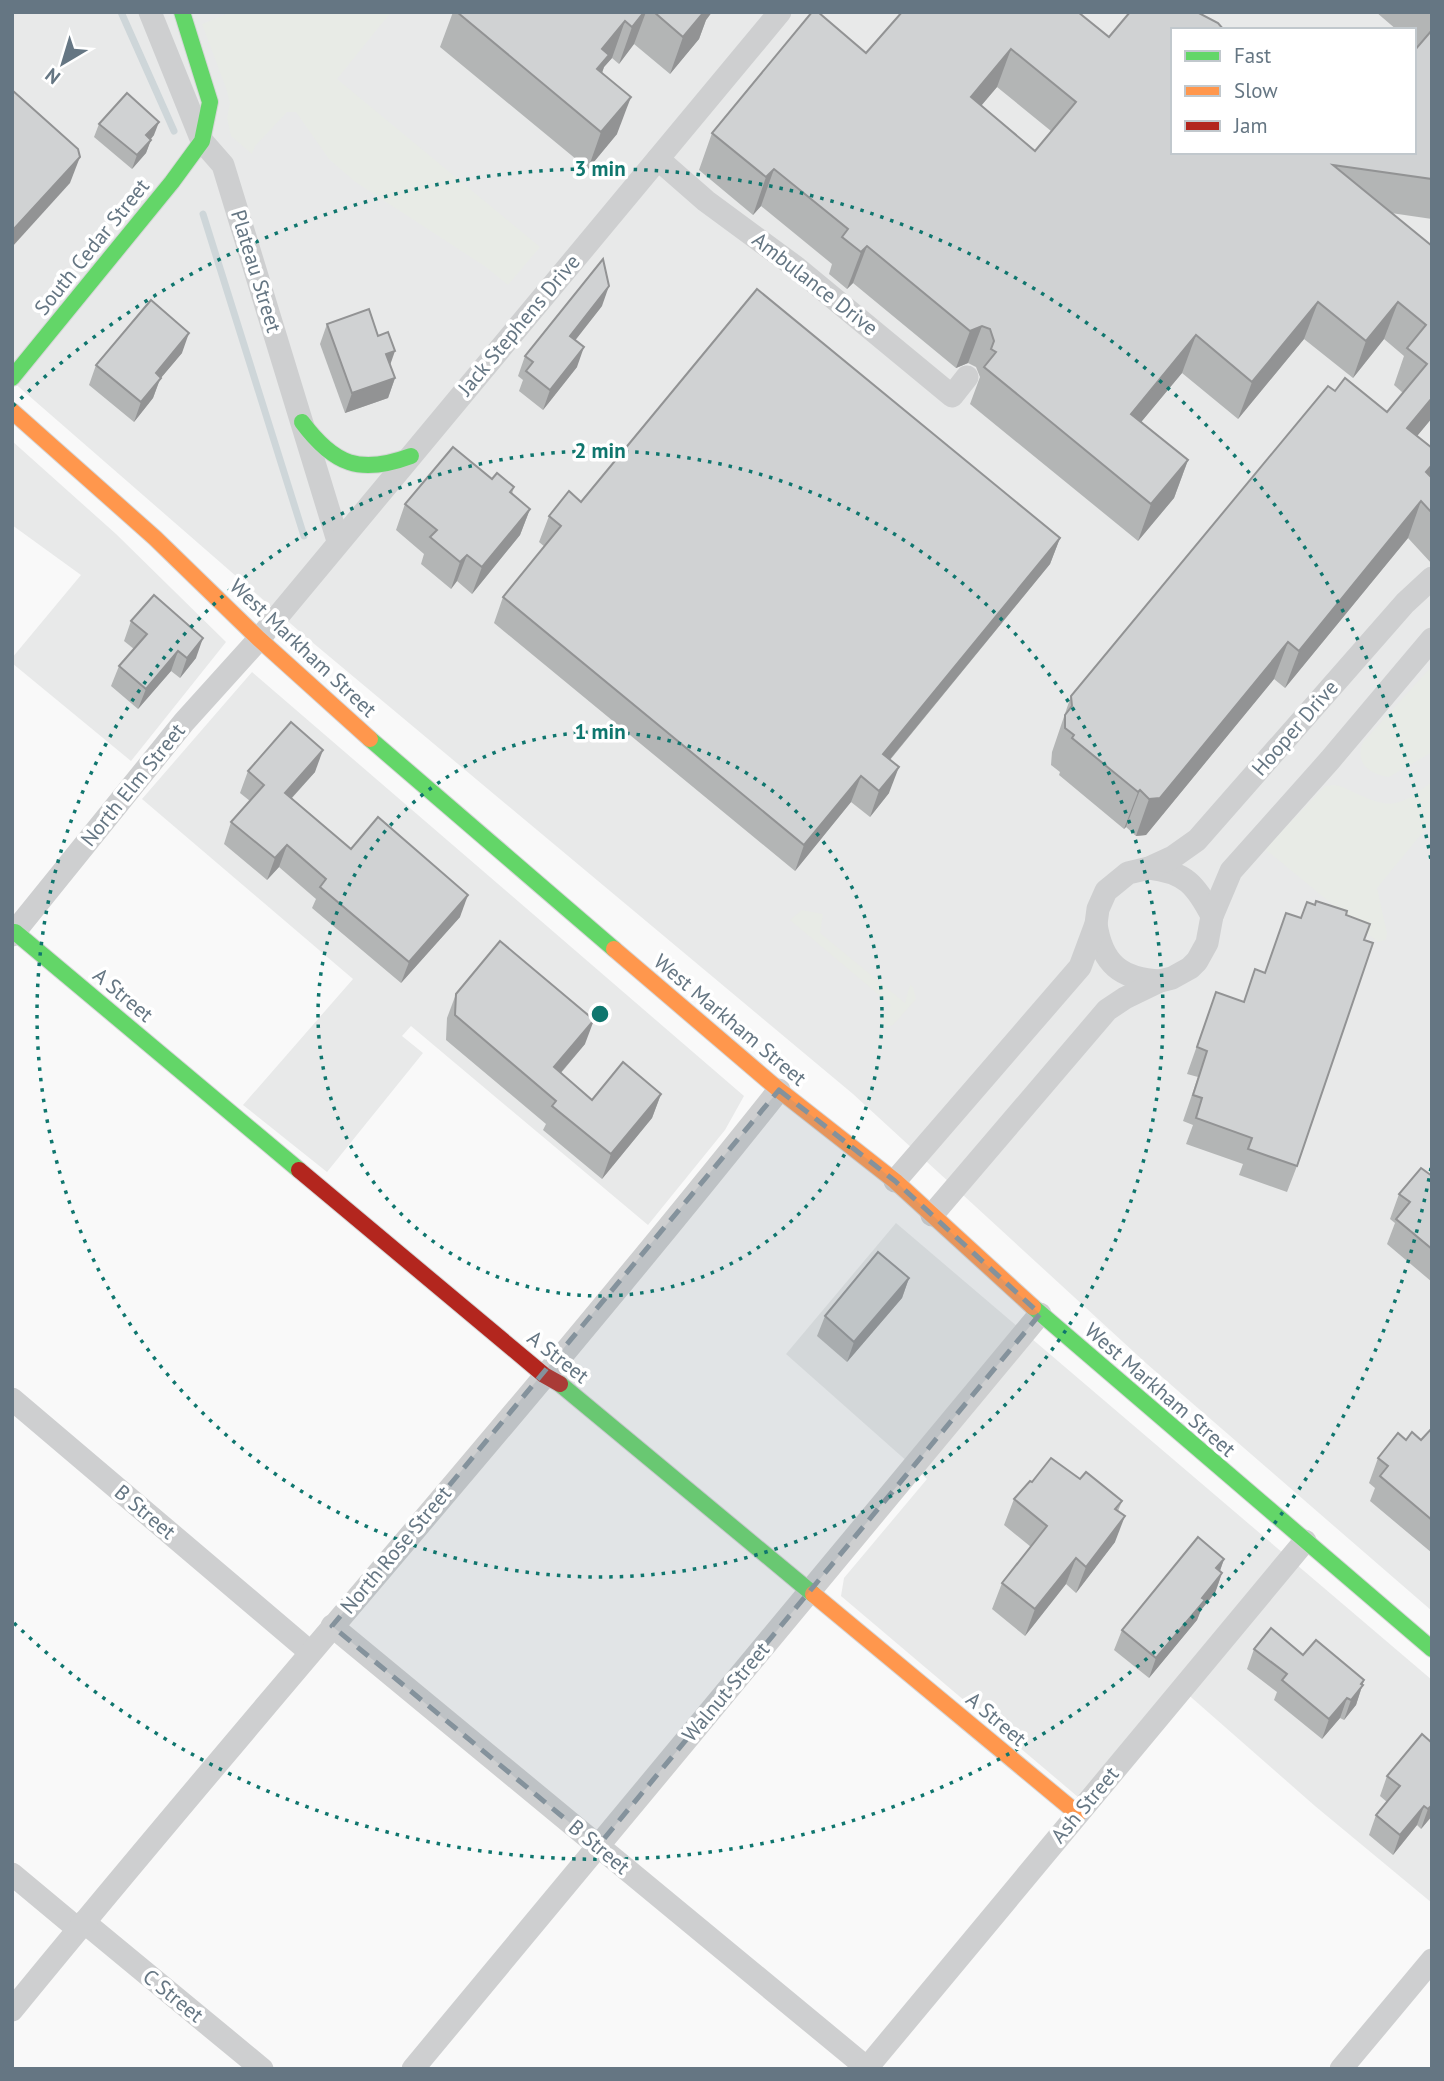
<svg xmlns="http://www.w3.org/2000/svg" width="1444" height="2081" viewBox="0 0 1444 2081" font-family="'PT Sans',sans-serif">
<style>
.built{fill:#e8e9e9;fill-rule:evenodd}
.green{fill:#e8ebe6}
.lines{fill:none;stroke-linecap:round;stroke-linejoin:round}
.stream{stroke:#ced6d9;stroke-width:7}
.fast-casing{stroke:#d5d6d7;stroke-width:18}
.slow-casing{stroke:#d5d6d7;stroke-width:18}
.jam-casing{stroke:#d5d6d7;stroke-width:18}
.street{stroke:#cecfd0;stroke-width:23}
.fast{stroke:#63d668;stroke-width:16}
.slow{stroke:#ff974d;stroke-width:16}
.jam{stroke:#b3261e;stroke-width:16}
.wall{fill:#b3b5b5;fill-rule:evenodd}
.shaded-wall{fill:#929394}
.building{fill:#d0d2d3;stroke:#929394;stroke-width:2;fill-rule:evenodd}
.marked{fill:#84929c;fill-opacity:0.2;stroke:#84929c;stroke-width:5;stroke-dasharray:14 9;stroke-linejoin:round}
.ring{fill:none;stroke:#0f766e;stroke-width:3.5;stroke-dasharray:3.5 7}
.labels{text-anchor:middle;stroke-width:7;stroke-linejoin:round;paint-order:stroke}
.street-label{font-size:21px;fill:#657683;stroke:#fff}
.centre{fill:#0f766e;stroke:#fff;stroke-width:3.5}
.ring-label{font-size:21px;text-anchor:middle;font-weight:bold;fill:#0f766e;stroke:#fff;stroke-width:7;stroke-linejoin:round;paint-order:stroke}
</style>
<rect width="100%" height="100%" fill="#f9f9f9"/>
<g class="built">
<path d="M12,12H1432V1611L1147,1364L853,1094L306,637L12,381ZM1173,30H1414V152H1173Z"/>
<path d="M12,441L116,534L226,642L131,761L12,663V658L81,575L12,525Z"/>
<path d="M252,672L744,1096L725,1130L648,1225L411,1026L402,1036L423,1053L327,1172L243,1105L353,979L142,799Z"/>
<path d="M896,1223L1432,1680V1903L1315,1806L1176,1684L1078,1797L841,1596L844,1578L927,1479L786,1354Z"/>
</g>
<g class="green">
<path d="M232,12H273L274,15L277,12H391L337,79L540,247L508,285L486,267L354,181L329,159L296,112H287L255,146L252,154L231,136L227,118L230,103L226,88L202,24Z"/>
<path d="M1432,666V752L1389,777C1369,774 1354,763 1363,742Z"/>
<path d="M1432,782V821L1377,888L1387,933L1386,940L1378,942L1265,849L1325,786C1337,784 1341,786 1351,791C1391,810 1397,808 1432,782Z"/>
<path d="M802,910L823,914L820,933L905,1003L910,985L913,987L916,999L893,1025L886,1027L880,1021L891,1005L790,920Z"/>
</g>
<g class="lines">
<g class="stream">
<path d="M121,12L174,131"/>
<path d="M203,214L304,536"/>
</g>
<defs>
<g id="fast">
<path d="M12,378L172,182L202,141L210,102L182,12"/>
<path d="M302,422C334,465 360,475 411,456"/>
<path d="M370,739L614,949"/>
<path d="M15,932L299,1170"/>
<path d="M1033,1307L1432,1649"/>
<path d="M560,1384L813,1594"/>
</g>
<g id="slow">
<path d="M12,411L155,538L259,639L370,739"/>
<path d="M614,949L779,1090L895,1181L1033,1307"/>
<path d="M813,1594L1078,1814"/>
</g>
<path id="jam" d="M299,1170L544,1375L560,1384"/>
</defs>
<use href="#fast" class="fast-casing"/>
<use href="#slow" class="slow-casing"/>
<use href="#jam" class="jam-casing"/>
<g class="street">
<path d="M150,12L202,141L223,165L338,541"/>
<path d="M658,159L706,201L797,268L952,396L967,377"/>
<path d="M1149,868C1185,872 1196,885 1212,916"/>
<path d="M1096,924C1102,964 1121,979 1160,981"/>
<path d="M12,935L184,722L259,639L780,12"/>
<path d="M895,1181L1080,967L1096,924L1098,909L1106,891L1128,873L1149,868L1173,857L1197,840L1405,603L1432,578"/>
<path d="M932,1215L1107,1010L1125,998L1160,981L1172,978L1190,968L1197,961L1207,943L1212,916L1231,871L1330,760L1432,639"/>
<path d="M12,1399L310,1652"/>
<path d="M332,1626L867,2068"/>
<path d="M12,1874L78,1929"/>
<path d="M84,1922L262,2069"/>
<path d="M12,2010C265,1700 531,1402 779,1090"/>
<path d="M413,2069L1040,1314"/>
<path d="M866,2069L1305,1541"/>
<path d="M1341,2069L1432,1960"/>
</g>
<use href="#fast" class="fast"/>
<use href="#slow" class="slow"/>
<use href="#jam" class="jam"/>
</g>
<g class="wall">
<path d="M453,12H712L706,20L699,39L670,74L634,44L619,64L612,58L604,67L602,73L617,134L588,169L440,47Z"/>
<path d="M1078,12L1173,152H1414L1418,47L1414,44V30H1397L1376,12H1432V219L1391,213L1432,246V418L1417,436L1432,448V564L1408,538L1285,688L1274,679L1146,835L1136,836L1126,827L1124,829L1059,775L1060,772L1051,765L1052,752L1071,696L1335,391L1387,412L1403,393L1394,385L1404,356L1384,339L1353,378L1304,339L1238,419L1182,373L1141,422L1188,460L1174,498L1138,541L970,404L980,377L976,367L968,363L956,368L853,283L847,289L829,274L832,264L761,206L753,215L699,170L712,133L866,53ZM997,87L1051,131L1035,151L981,106Z"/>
<path d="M99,124L154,135L151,139L146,153L132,169L94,137Z"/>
<path d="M602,306L575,340L577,367L543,410L519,391L523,380L518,376L525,356Z"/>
<path d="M327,324L390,365L395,378L388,398L345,413L320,344Z"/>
<path d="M182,353L160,379L153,398L134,422L89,385L96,365Z"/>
<path d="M492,479L514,487L512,494L530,509L520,535L472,594L457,581L451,589L421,564L424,554L396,530L405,504Z"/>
<path d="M581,502L1060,538L1050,564L890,760L889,793L870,817L851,802L795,871L494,623L503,597L545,547L539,542L549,516Z"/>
<path d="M131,621L196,658L180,678L171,671L138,709L111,686L119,666L134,649L124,641Z"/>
<path d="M248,771L315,772L292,798L351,849L460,917L401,983L312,908L316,899L279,867L267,880L224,844L231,822L250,801L240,793Z"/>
<path d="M1286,913L1301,918L1346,915L1364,940L1297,1166L1287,1192L1239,1175L1243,1164L1186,1144L1193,1125L1183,1121L1198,1077L1187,1074L1216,992L1243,1002L1265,972Z"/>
<path d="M456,994L585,1044L561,1073L592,1100L661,1094L652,1118L602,1179L543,1130L546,1124L446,1040L447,1018Z"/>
<path d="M1432,1176V1282L1387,1244L1395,1223L1390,1219L1399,1194Z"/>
<path d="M909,1278L902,1298L847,1362L817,1336L825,1316Z"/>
<path d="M1432,1428V1553L1370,1501L1375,1488L1369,1483L1378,1458L1406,1440H1421Z"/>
<path d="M1080,1479L1122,1501L1118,1511L1115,1542L1076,1593L1066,1584L1025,1636L992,1609L1002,1583L1031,1547L1004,1525L1014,1499Z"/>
<path d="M1224,1559L1220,1571L1222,1573L1215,1593L1201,1610L1197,1620L1149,1678L1114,1650L1122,1630Z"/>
<path d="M1254,1649L1303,1655L1364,1680L1356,1705L1344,1720L1340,1718L1322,1739L1274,1700L1277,1692L1247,1669Z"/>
<path d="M1422,1734L1432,1816L1421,1829L1417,1825L1393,1855L1369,1835L1376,1815L1387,1802L1380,1796L1387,1776Z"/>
</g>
<g class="shaded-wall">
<path d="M644,12H646L634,44L619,64L632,27Z"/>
<path d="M702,12H712L706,20L699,39L670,74L683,37Z"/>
<path d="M625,21L612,58L604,67L595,92L584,107L602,49Z"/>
<path d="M1011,49L997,87L957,134L971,97Z"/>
<path d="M631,97L617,134L588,169L601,132Z"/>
<path d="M159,122L154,135L142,149L146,135Z"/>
<path d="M151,140L146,153L132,169L137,155Z"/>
<path d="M80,157L70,183L12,247V231Z"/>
<path d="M774,169L761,206L753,215L766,177Z"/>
<path d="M867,246L853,283L847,289L861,252Z"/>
<path d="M609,286L602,306L563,356L570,336Z"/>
<path d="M1318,302L1304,339L1238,419L1252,382Z"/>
<path d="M1398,302L1384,339L1353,378L1366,341Z"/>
<path d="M982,326L968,363L956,368L970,331Z"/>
<path d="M189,333L182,353L160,379L153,398L134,422L141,402L156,373Z"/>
<path d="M1196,335L1182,373L1117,451L1131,414Z"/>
<path d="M584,347L577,367L543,410L550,390Z"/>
<path d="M395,351L388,371L386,354Z"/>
<path d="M395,378L388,398L345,413L352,393Z"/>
<path d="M1432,398V418L1393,465L1407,428Z"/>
<path d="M1188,460L1174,498L1138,541L1151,504Z"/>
<path d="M1432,465V477L1426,492V472Z"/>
<path d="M1421,501L1408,538L1285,688L1299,651Z"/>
<path d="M530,509L520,535L472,594L482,567Z"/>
<path d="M1060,538L1050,564L873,780L883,754Z"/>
<path d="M467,555L457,581L451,589L460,562Z"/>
<path d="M203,638L196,658L180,678L187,658Z"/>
<path d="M1288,642L1274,679L1146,835L1136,836L1149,799Z"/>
<path d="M178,651L171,671L138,709L146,689Z"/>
<path d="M323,750L315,772L277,814L285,793Z"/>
<path d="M899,767L889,793L870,817L879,791Z"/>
<path d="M861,776L851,802L795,871L804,845Z"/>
<path d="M1140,790L1126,827L1124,829L1138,792Z"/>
<path d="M287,845L279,867L267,880L275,858Z"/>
<path d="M468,895L460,917L401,983L409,962Z"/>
<path d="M594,1020L585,1044L545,1091L554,1067Z"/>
<path d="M661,1094L652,1118L602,1179L611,1154Z"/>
<path d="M909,1278L902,1298L847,1362L854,1342Z"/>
<path d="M1125,1516L1115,1542L1076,1593L1086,1567Z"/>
<path d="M1076,1558L1066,1584L1025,1636L1035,1609Z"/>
<path d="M1224,1559L1217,1579L1216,1568Z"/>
<path d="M1222,1573L1215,1593L1201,1610L1197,1620L1149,1678L1156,1658L1202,1598Z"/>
<path d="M1364,1680L1356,1705L1344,1720L1351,1700Z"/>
<path d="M1347,1698L1340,1718L1322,1739L1329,1719Z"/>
<path d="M1432,1805V1816L1421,1829L1428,1809Z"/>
<path d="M1424,1806L1417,1825L1393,1855L1400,1835Z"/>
</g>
<g class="building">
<path d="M457,12H644L632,27L625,21L602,49L609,55L597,69L631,97L601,132Z"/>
<path d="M654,12H704L683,37Z"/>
<path d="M812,12H818L866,53L902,12H1078L1109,37L1130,12H1197L1218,23L1224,30H1173V152H1414V51L1432,30V179L1333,165L1432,246V398L1407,428L1432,448V465L1426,472L1432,478V513L1421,501L1299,651L1288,642L1160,798L1149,799L1140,790L1138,792L1072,738L1074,735L1065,728V715L1072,706L1071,696L1328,386L1335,391L1345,378L1387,412L1427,364L1407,348L1426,325L1398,302L1366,341L1318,302L1252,382L1196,335L1131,414L1188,460L1151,504L984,367L996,352L991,349L994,341L990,329L982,326L970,331L867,246L861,252L842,237L848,229L774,169L766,177L712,133ZM1011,49L1076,102L1035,151L971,97Z"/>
<path d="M12,90L78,149L80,157L12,231Z"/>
<path d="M127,93L159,122L146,135L151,140L137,155L99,124Z"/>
<path d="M603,259L609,286L570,336L584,347L550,390L526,371L533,362L525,356Z"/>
<path d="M757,289L1060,538L883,754L899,767L879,791L861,776L804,845L503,597L561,526L549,516L569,491L581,502Z"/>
<path d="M151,300L189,333L156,373L161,378L141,402L96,365Z"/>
<path d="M369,309L378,336L388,332L395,351L386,354L395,378L352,393L327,324Z"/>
<path d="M453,447L492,479L497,473L514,487L510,492L530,509L482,567L467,555L460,562L430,537L437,530L405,504Z"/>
<path d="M154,595L203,638L187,658L178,651L146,689L119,666L147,634L131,621Z"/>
<path d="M291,722L323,750L285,793L351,849L378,817L468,895L409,962L320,887L326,879L287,845L275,858L231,822L264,785L248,771Z"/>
<path d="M1316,901L1347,911L1346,915L1370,924L1364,940L1373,943L1297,1166L1248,1149L1252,1138L1196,1118L1202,1098L1193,1095L1207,1051L1197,1047L1216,992L1244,1002L1255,969L1265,973L1286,913L1301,918L1307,902L1315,905Z"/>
<path d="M500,941L594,1020L554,1067L592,1100L623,1062L661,1094L611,1154L552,1106L556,1101L455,1015L456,994Z"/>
<path d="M1421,1168L1432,1176V1249L1396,1219L1410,1202L1399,1194Z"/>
<path d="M878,1252L909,1278L854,1342L825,1316Z"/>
<path d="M1432,1428V1520L1380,1476L1388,1466L1378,1458L1398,1433L1406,1440L1412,1432L1421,1440Z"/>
<path d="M1051,1458L1080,1479L1086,1472L1122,1501L1115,1509L1125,1516L1086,1567L1076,1558L1035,1609L1002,1583L1047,1526L1014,1499L1030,1481L1032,1482Z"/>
<path d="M1198,1537L1224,1559L1216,1568L1222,1573L1202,1598L1205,1600L1156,1658L1122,1630Z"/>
<path d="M1271,1628L1303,1655L1316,1640L1364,1680L1361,1684L1363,1685L1351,1700L1347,1698L1329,1719L1282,1680L1287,1674L1254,1649Z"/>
<path d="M1422,1734L1432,1743V1805L1428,1809L1424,1806L1400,1835L1376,1815L1400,1786L1387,1776Z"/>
</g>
<path class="marked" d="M779,1090L895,1181L1040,1314L598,1846L332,1626Z"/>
<g class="ring">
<circle cx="600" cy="1014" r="282"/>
<circle cx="600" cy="1014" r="563"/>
<path d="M1431 1168A845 845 0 0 1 13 1622M13 406A845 845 0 0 1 1431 860"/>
</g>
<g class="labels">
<g class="street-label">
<text transform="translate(92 247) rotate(-51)" y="7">South Cedar Street</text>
<text transform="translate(256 271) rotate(73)" y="7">Plateau Street</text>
<text transform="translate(815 284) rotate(38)" y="7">Ambulance Drive</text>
<text transform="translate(519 325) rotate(-50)" y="7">Jack Stephens Drive</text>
<text transform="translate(303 648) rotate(43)" y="7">West Markham Street</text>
<text transform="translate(1295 728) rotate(-49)" y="7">Hooper Drive</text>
<text transform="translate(133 785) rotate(-51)" y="7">North Elm Street</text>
<text transform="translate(123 995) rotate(40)" y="7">A Street</text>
<text transform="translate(730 1020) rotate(40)" y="7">West Markham Street</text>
<text transform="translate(558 1357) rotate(38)" y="7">A Street</text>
<text transform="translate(1160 1390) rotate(41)" y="7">West Markham Street</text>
<text transform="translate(145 1512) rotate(40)" y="7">B Street</text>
<text transform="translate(396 1550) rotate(-50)" y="7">North Rose Street</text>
<text transform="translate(726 1692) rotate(-50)" y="7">Walnut Street</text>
<text transform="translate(996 1719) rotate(40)" y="7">A Street</text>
<text transform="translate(1085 1805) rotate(-50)" y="7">Ash Street</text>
<text transform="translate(599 1847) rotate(40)" y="7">B Street</text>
<text transform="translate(173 1996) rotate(39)" y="7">C Street</text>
</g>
</g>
<circle cx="600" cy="1014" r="10" class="centre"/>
<g class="ring-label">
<text x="600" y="176">3 min</text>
<text x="600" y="458">2 min</text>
<text x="600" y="739">1 min</text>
</g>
<rect width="1444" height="2081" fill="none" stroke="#657683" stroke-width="28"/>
<rect x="1171" y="28" width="245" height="126" fill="#ffffff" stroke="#c1c8cd" stroke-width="2"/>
<rect x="1185" y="51" width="35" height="10" fill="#63d668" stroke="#c1c8cd" stroke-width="2"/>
<text x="1234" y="63" font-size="21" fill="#657683">Fast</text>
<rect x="1185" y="86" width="35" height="10" fill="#ff974d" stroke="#c1c8cd" stroke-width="2"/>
<text x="1234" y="98" font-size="21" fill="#657683">Slow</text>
<rect x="1185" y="121" width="35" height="10" fill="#b3261e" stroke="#c1c8cd" stroke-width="2"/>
<text x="1234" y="133" font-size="21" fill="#657683">Jam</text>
<g transform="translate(63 63) rotate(218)" stroke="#ffffff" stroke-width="5" paint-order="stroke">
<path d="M0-5L12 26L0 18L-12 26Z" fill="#657683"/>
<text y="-10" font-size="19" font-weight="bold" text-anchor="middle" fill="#657683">N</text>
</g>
</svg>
